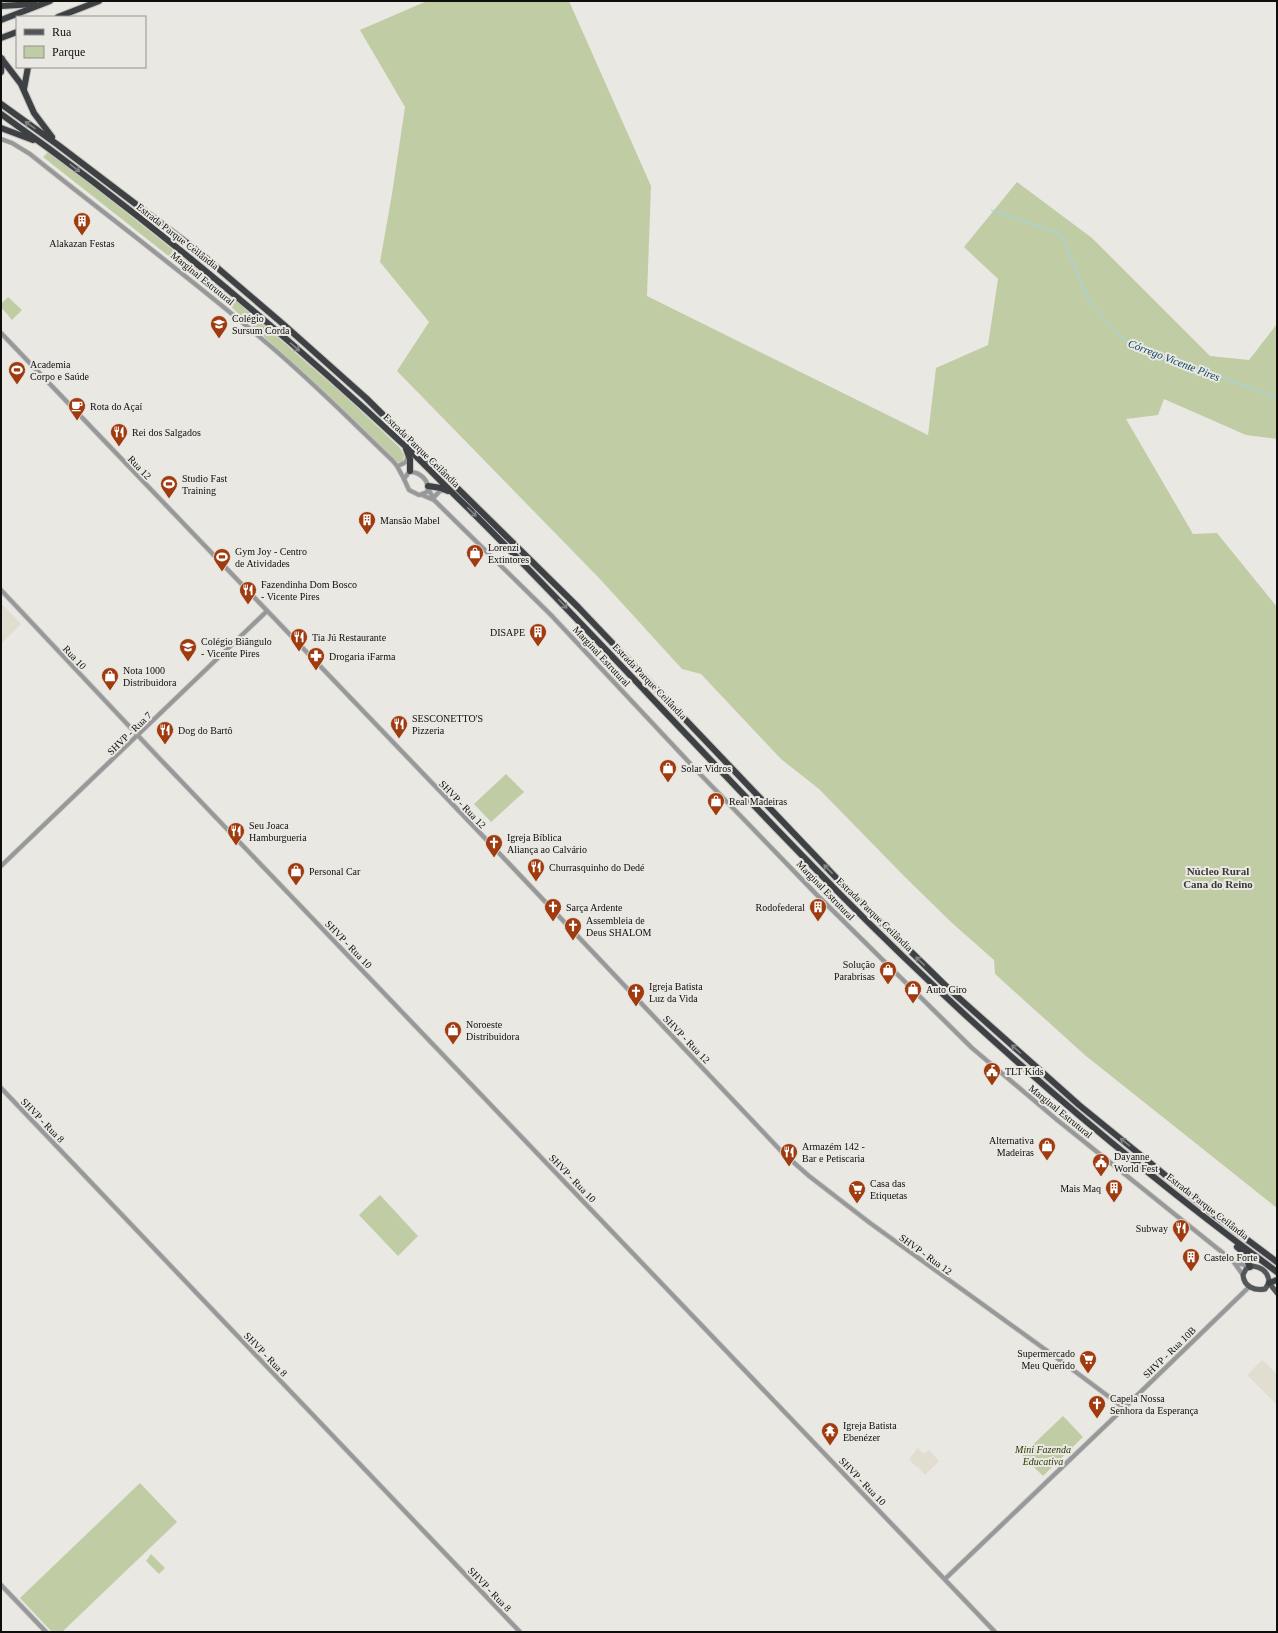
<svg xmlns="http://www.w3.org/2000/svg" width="1278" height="1633" viewBox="0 0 1278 1633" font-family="'Times New Roman',serif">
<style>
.built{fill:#e2ddd1}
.green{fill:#c0cca4}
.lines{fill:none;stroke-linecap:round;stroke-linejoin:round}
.stream{stroke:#9ed4f5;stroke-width:1}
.minor-casing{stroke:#c7c5c1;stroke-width:5.5}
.major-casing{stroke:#c7c5c1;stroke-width:6}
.highway-casing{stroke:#c7c5c1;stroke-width:8}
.minor{stroke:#97989a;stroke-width:4}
.major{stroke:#54575a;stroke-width:5}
.highway{stroke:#3d4144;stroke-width:6}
.oneway{stroke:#828484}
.labels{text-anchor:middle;stroke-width:4;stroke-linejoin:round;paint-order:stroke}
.street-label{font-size:10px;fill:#0e0e0c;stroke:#eae8e3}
.poi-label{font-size:10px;fill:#0e0e0c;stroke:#eae8e3;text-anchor:start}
.park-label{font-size:10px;font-style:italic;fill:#2d3704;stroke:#eae8e3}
.water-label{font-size:11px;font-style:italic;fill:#07425d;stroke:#eae8e3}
.neighbourhood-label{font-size:11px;font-weight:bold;fill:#3b3a36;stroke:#eae8e3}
</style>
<rect width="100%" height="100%" fill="#eae8e3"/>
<g class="built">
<path d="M1,603L21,624L1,644Z"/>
<path d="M1262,1360L1277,1374V1405L1247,1375Z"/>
<path d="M918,1448L923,1454L929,1450L939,1461L925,1475L917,1466L916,1467L909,1459Z"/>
</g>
<g class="green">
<path d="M427,1H569L651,186L647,296L928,435L936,368L988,345L998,279L964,247L1017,182L1092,238L1210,356L1249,360L1277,324V439L1246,435L1164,399L1158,415L1126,419L1193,534L1217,533L1277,607V1208L1086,1056L995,974L994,960L952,923L904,876L819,789L781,759L701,674L682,669L599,578L397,371L429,322L380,262L392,194L405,107L360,30Z"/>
<path d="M49,151L227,293L347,398L400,448L404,455L403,462H397L310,379L218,295L43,157Z"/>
<path d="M8,297L22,310L12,320L1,307V304Z"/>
<path d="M506,774L524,792L491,822L474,804Z"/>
<path d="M380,1195L418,1236L398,1256L359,1215Z"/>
<path d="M1063,1416L1083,1437L1043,1476L1022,1455Z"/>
<path d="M140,1483L177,1522L62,1632H52L20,1598Z"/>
<path d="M151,1554L165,1568L159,1574L146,1561Z"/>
</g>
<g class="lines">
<path class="stream" d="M991,210L1061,234L1090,303L1126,342L1277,398"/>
<defs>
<g id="minor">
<path d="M1,139L12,143L30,154C107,216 187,275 262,339C308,377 350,420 393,461L397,466L404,479"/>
<path d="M1,333L481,834L783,1153L809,1176L870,1223L1057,1358L1124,1408"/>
<path d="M398,466L406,462L408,455"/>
<path d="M409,472C419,471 431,481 427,492L419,495L409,490L404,479Z"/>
<path d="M428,488L434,500L551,615L701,775L816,894L972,1048L1056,1119L1233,1261L1243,1275"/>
<path d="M422,495L434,500"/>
<path d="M433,498L440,491L445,490"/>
<path d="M1,590L160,759L995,1632"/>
<path d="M1,866L267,611"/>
<path d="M1,1088L520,1632"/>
<path d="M1233,1261L1249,1267"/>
<path d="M1240,1264L1242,1251"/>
<path d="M945,1579L1124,1408L1249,1287"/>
<path d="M1,1585L46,1632"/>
</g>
<g id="major">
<path d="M1252,1266C1261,1267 1269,1272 1269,1283L1265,1289C1255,1291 1244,1287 1243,1275L1246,1269Z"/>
<path d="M1269,1283L1277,1293"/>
</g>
<g id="highway">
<path d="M1,6L35,4"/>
<path d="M58,17L99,1"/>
<path d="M1,20L50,1"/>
<path d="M1,38L17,32"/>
<path d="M1,58L21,84L34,113L52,137"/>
<path d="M1,72L2,59"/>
<path d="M24,89L28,67"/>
<path d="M1,104L58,145L200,253L283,324L366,398L578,607L845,887L950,990L1079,1105L1213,1214L1277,1262"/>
<path d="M1,114C142,214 276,326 403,444C424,463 444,485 465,505C592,631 712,765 838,892C973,1029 1123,1158 1277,1272"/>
<path d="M1,128L33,140"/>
<path d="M406,449L410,459V471"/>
<path d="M428,486L441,488L448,491"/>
<path d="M1237,1247L1244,1253L1250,1267"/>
<path d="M1269,1283L1277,1280"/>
</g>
</defs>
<use href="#minor" class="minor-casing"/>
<use href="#major" class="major-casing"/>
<use href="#highway" class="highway-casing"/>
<use href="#minor" class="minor"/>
<use href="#major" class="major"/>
<use href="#highway" class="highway"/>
</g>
<defs><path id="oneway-shaft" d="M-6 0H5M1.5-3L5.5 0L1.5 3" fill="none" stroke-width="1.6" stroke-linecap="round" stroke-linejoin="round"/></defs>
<g class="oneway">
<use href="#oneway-shaft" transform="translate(30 125) rotate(-145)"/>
<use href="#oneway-shaft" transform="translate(75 168) rotate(38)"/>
<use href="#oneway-shaft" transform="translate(295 347) rotate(42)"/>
<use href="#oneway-shaft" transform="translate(472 512) rotate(45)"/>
<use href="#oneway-shaft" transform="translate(563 604) rotate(46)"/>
<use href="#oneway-shaft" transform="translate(828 869) rotate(-134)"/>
<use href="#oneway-shaft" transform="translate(920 961) rotate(-136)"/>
<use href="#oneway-shaft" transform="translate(1016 1049) rotate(-138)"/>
<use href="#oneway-shaft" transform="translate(1125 1142) rotate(-141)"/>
</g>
<defs>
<symbol id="building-pin" viewBox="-11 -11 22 30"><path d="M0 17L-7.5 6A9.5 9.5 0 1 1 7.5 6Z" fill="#a03b10" stroke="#eae8e3"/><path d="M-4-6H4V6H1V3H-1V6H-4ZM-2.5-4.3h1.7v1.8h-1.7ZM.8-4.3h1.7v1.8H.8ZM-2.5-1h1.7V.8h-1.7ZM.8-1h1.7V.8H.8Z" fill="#fff"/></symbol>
<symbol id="school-pin" viewBox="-11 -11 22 30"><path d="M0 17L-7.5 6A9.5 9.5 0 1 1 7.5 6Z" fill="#a03b10" stroke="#eae8e3"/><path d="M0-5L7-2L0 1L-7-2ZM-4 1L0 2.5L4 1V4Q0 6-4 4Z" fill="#fff"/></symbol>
<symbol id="stadium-pin" viewBox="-11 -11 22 30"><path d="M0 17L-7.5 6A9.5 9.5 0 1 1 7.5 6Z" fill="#a03b10" stroke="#eae8e3"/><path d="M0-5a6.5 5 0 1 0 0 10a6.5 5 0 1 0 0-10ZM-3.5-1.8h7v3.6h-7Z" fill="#fff"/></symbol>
<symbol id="cafe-pin" viewBox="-11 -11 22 30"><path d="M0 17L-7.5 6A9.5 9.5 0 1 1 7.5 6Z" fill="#a03b10" stroke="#eae8e3"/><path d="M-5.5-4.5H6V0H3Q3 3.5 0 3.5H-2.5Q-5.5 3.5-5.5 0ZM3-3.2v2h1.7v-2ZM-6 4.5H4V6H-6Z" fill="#fff"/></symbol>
<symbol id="restaurant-pin" viewBox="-11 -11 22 30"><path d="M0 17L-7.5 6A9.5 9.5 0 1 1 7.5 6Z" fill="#a03b10" stroke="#eae8e3"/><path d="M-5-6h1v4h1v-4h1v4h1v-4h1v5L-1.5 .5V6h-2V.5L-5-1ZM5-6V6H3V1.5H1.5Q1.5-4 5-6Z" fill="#fff"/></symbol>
<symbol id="shop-pin" viewBox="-11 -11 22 30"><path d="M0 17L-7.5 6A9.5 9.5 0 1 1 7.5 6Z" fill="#a03b10" stroke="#eae8e3"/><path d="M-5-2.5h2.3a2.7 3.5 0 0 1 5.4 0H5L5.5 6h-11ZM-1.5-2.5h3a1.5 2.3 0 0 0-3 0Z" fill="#fff"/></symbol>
<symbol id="pharmacy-pin" viewBox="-11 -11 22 30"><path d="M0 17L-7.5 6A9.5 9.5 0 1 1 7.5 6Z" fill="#a03b10" stroke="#eae8e3"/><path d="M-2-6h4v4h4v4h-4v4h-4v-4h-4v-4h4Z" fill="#fff"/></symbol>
<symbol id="church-pin" viewBox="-11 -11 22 30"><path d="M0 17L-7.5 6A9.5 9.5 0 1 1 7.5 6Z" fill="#a03b10" stroke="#eae8e3"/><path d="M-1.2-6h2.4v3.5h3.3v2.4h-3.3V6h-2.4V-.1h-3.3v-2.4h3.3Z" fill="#fff"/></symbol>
<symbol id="civic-pin" viewBox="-11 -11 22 30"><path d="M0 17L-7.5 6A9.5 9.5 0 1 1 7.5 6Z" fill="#a03b10" stroke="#eae8e3"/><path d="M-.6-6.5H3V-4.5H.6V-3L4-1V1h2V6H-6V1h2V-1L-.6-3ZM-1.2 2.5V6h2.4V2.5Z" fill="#fff"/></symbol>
<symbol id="supermarket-pin" viewBox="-11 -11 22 30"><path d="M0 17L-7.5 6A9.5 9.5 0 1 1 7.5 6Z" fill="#a03b10" stroke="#eae8e3"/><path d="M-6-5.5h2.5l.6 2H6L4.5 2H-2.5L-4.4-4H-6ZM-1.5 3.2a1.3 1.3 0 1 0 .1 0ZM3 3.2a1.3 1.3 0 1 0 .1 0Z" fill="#fff"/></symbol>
<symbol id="temple-pin" viewBox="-11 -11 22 30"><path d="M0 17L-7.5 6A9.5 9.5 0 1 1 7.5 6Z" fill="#a03b10" stroke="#eae8e3"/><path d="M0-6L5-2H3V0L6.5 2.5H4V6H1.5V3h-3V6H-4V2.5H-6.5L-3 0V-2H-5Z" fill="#fff"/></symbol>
</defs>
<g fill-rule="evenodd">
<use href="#building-pin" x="72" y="211" width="20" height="27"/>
<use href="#school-pin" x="209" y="314" width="20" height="27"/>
<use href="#stadium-pin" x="7" y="360" width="20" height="27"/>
<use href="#cafe-pin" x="67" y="396" width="20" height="27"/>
<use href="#restaurant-pin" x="109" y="422" width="20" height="27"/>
<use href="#stadium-pin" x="159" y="474" width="20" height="27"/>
<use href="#building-pin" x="357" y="510" width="20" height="27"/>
<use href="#shop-pin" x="465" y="543" width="20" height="27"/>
<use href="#stadium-pin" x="212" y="547" width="20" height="27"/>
<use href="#restaurant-pin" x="238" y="580" width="20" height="27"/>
<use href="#building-pin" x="528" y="622" width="20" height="27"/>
<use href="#restaurant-pin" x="289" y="627" width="20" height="27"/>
<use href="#school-pin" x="178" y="637" width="20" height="27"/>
<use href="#pharmacy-pin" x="306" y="646" width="20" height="27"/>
<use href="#shop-pin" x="100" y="666" width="20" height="27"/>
<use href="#restaurant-pin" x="389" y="714" width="20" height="27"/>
<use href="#restaurant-pin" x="155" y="720" width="20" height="27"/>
<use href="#shop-pin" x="658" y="758" width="20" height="27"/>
<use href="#shop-pin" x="706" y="791" width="20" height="27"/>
<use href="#restaurant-pin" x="226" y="821" width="20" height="27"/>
<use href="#church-pin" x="484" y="833" width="20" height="27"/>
<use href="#restaurant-pin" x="526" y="857" width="20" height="27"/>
<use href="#shop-pin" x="286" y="861" width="20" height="27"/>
<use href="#church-pin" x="543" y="897" width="20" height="27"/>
<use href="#building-pin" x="808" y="897" width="20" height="27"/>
<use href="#church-pin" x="563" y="916" width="20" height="27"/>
<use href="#shop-pin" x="878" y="960" width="20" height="27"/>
<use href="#shop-pin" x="903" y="979" width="20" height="27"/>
<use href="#church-pin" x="626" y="982" width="20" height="27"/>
<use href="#shop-pin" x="443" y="1020" width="20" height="27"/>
<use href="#civic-pin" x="982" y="1061" width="20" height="27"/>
<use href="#shop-pin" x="1037" y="1136" width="20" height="27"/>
<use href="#restaurant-pin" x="779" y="1142" width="20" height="27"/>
<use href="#civic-pin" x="1091" y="1152" width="20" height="27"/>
<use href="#building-pin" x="1104" y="1178" width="20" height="27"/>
<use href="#supermarket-pin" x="847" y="1179" width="20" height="27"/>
<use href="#restaurant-pin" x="1171" y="1218" width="20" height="27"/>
<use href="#building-pin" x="1181" y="1247" width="20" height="27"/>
<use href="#supermarket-pin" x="1078" y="1349" width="20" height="27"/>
<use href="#church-pin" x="1087" y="1394" width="20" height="27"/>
<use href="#temple-pin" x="820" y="1421" width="20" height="27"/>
</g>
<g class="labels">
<g class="street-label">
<text transform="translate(178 236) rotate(38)" y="4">Estrada Parque Ceilândia</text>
<text transform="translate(203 278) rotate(39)" y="4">Marginal Estrutural</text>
<text transform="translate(422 450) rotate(44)" y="4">Estrada Parque Ceilândia</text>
<text transform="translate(140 467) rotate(46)" y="4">Rua 12</text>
<text transform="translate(602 656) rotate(47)" y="4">Marginal Estrutural</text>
<text transform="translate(75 657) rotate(47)" y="4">Rua 10</text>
<text transform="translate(650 681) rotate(46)" y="4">Estrada Parque Ceilândia</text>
<text transform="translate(129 733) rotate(-44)" y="4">SHVP - Rua 7</text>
<text transform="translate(463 804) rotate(46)" y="4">SHVP - Rua 12</text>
<text transform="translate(826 890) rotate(46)" y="4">Marginal Estrutural</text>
<text transform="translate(875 914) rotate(44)" y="4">Estrada Parque Ceilândia</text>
<text transform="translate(349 944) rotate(46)" y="4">SHVP - Rua 10</text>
<text transform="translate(687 1039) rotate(46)" y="4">SHVP - Rua 12</text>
<text transform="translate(1061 1111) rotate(39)" y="4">Marginal Estrutural</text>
<text transform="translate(43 1120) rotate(46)" y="4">SHVP - Rua 8</text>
<text transform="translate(573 1178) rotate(46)" y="4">SHVP - Rua 10</text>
<text transform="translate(1208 1206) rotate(38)" y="4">Estrada Parque Ceilândia</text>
<text transform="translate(926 1254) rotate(36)" y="4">SHVP - Rua 12</text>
<text transform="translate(1169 1352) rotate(-44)" y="4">SHVP - Rua 10B</text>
<text transform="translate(266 1354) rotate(46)" y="4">SHVP - Rua 8</text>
<text transform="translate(863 1481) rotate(46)" y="4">SHVP - Rua 10</text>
<text transform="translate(490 1589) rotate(46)" y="4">SHVP - Rua 8</text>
</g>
<g class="poi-label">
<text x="82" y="247" text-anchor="middle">Alakazan Festas</text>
<text x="232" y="322">Colégio<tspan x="232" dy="12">Sursum Corda</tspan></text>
<text x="30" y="368">Academia<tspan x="30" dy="12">Corpo e Saúde</tspan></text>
<text x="90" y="410">Rota do Açaí</text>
<text x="132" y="436">Rei dos Salgados</text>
<text x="182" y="482">Studio Fast<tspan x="182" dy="12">Training</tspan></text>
<text x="380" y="524">Mansão Mabel</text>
<text x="488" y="551">Lorenzi<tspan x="488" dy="12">Extintores</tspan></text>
<text x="235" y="555">Gym Joy - Centro<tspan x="235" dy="12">de Atividades</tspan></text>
<text x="261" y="588">Fazendinha Dom Bosco<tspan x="261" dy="12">- Vicente Pires</tspan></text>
<text x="525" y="636" text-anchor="end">DISAPE</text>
<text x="312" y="641">Tia Jú Restaurante</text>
<text x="201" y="645">Colégio Biângulo<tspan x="201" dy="12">- Vicente Pires</tspan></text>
<text x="329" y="660">Drogaria iFarma</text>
<text x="123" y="674">Nota 1000<tspan x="123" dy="12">Distribuidora</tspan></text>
<text x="412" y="722">SESCONETTO'S<tspan x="412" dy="12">Pizzeria</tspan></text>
<text x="178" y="734">Dog do Bartô</text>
<text x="681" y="772">Solar Vidros</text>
<text x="729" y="805">Real Madeiras</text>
<text x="249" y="829">Seu Joaca<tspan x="249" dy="12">Hamburgueria</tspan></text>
<text x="507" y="841">Igreja Bíblica<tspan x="507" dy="12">Aliança ao Calvário</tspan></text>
<text x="549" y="871">Churrasquinho do Dedé</text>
<text x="309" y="875">Personal Car</text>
<text x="566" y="911">Sarça Ardente</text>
<text x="805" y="911" text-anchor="end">Rodofederal</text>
<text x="586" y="924">Assembleia de<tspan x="586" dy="12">Deus SHALOM</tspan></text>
<text x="875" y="968" text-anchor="end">Solução<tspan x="875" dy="12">Parabrisas</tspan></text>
<text x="649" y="990">Igreja Batista<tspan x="649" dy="12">Luz da Vida</tspan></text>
<text x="926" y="993">Auto Giro</text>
<text x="466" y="1028">Noroeste<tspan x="466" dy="12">Distribuidora</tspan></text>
<text x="1005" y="1075">TLT Kids</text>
<text x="1034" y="1144" text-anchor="end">Alternativa<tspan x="1034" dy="12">Madeiras</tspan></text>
<text x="802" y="1150">Armazém 142 -<tspan x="802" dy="12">Bar e Petiscaria</tspan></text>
<text x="1114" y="1160">Dayanne<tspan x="1114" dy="12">World Fest</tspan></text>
<text x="870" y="1187">Casa das<tspan x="870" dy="12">Etiquetas</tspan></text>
<text x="1101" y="1192" text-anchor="end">Mais Maq</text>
<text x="1168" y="1232" text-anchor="end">Subway</text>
<text x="1204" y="1261">Castelo Forte</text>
<text x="1075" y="1357" text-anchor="end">Supermercado<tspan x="1075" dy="12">Meu Querido</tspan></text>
<text x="1110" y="1402">Capela Nossa<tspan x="1110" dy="12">Senhora da Esperança</tspan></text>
<text x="843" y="1429">Igreja Batista<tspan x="843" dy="12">Ebenézer</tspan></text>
</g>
<g class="park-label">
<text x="1043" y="1453">Mini Fazenda<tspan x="1043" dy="12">Educativa</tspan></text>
</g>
<g class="water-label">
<text transform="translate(1174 360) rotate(21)" y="4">Córrego Vicente Pires</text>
</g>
<g class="neighbourhood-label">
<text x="1218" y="875">Núcleo Rural<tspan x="1218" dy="13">Cana do Reino</tspan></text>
</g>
</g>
<rect width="1278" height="1633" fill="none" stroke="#0e0e0c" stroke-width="4"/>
<rect x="16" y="16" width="130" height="52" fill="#eae8e3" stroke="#92918d"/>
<rect x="24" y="29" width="20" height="6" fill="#54575a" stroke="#92918d"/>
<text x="52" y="36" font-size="12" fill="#0e0e0c">Rua</text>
<rect x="24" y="46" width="20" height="12" fill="#c0cca4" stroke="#92918d"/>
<text x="52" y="56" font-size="12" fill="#0e0e0c">Parque</text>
</svg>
